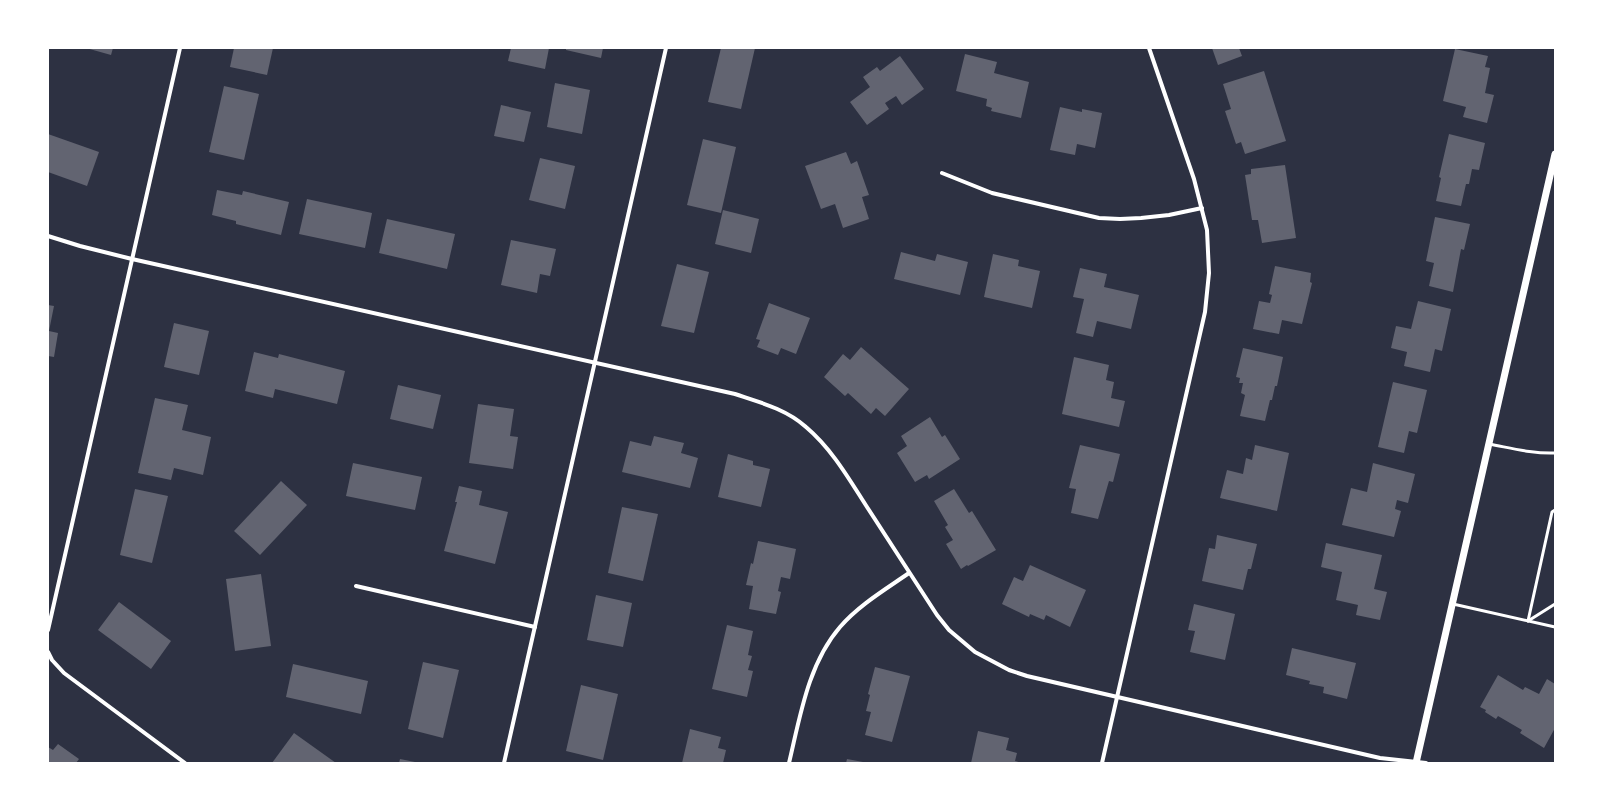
<svg xmlns="http://www.w3.org/2000/svg" width="1603" height="811" viewBox="0 0 1603 811" font-family="Inter,sans-serif">
<style>
.building{fill:#626471}
.lines{fill:none;stroke-linecap:round;stroke-linejoin:round}
.service{stroke:#fff;stroke-width:3}
.minor{stroke:#fff;stroke-width:4}
.tertiary{stroke:#fff;stroke-width:7}
</style>
<rect width="100%" height="100%" fill="#2d3142"/>
<g class="building">
<path d="M86,48H113L111,55Z"/>
<path d="M234,48H273L267,75L230,67Z"/>
<path d="M511,48H549L545,69L508,61Z"/>
<path d="M566,48H603L601,58L566,50Z"/>
<path d="M721,48H755L741,109L708,102Z"/>
<path d="M1212,48H1239L1242,56L1218,65Z"/>
<path d="M1455,49L1488,56L1485,67L1490,68L1485,93L1494,95L1487,123L1463,117L1466,107L1443,101Z"/>
<path d="M965,54L997,62L994,73L1029,82L1021,118L991,111L992,108L986,106L987,99L956,91Z"/>
<path d="M900,56L924,89L902,105L896,96L885,103L889,109L867,125L850,102L870,87L863,77L877,67L880,71Z"/>
<path d="M1264,71L1286,141L1245,154L1241,142L1236,144L1225,111L1231,109L1223,84Z"/>
<path d="M555,83L590,90L582,134L547,127Z"/>
<path d="M224,86L259,94L244,160L209,152Z"/>
<path d="M501,105L531,112L524,142L494,136Z"/>
<path d="M1060,107L1082,112V109L1102,113L1095,148L1077,144L1075,155L1050,150Z"/>
<path d="M48,134L99,152L87,186L48,172Z"/>
<path d="M1449,134L1485,143L1479,170L1472,169L1469,184H1466L1461,206L1436,201L1441,178L1439,177Z"/>
<path d="M703,139L736,147L721,213L687,205Z"/>
<path d="M846,152L851,164L857,161L869,195L862,197L869,219L843,228L835,204L821,209L805,166Z"/>
<path d="M540,158L575,166L565,209L529,200Z"/>
<path d="M1285,165L1296,238L1262,243L1258,220H1252L1245,175L1251,174V169Z"/>
<path d="M217,190L242,195L243,191L289,202L281,235L236,224V221L212,215Z"/>
<path d="M307,199L372,213L365,248L299,234Z"/>
<path d="M723,210L759,219L751,253L715,244Z"/>
<path d="M1435,217L1470,224L1464,250L1461,249L1453,292L1429,286L1434,263L1426,261Z"/>
<path d="M387,219L455,234L447,269L379,253Z"/>
<path d="M511,240L556,249L550,276L540,274L537,293L501,285Z"/>
<path d="M901,252L935,261L937,254L968,262L960,295L894,279Z"/>
<path d="M993,254L1019,260L1018,266L1040,271L1032,308L984,297Z"/>
<path d="M677,264L709,272L694,333L661,326Z"/>
<path d="M1275,266L1311,273L1310,282L1312,283L1302,324L1282,320L1279,334L1253,329L1259,301L1270,303L1272,295L1269,294Z"/>
<path d="M1080,268L1107,274L1104,287L1139,295L1131,329L1097,321L1093,337L1076,333L1084,299L1073,297Z"/>
<path d="M1418,301L1451,309L1442,351L1435,349L1430,372L1404,366L1407,352L1391,348L1396,326L1411,329Z"/>
<path d="M769,303L810,318L796,354L781,348L778,355L757,347L760,340L756,339Z"/>
<path d="M48,305L54,306L49,331L58,333L54,357L48,356Z"/>
<path d="M174,323L209,331L199,375L164,367Z"/>
<path d="M861,347L909,389L885,416L876,408L871,414L848,393L845,396L824,377L843,354L850,360Z"/>
<path d="M1243,348L1283,357L1277,386H1275L1272,400H1270L1265,421L1240,416L1245,395L1241,393L1243,383H1239L1240,378L1236,377Z"/>
<path d="M254,352L278,358L279,354L345,371L337,404L275,389L273,398L245,391Z"/>
<path d="M1074,357L1109,365L1106,380L1114,382L1111,398L1125,401L1119,427L1062,414Z"/>
<path d="M1393,382L1427,390L1417,433L1409,431L1404,453L1378,447Z"/>
<path d="M398,385L441,395L433,429L390,419Z"/>
<path d="M155,398L188,405L182,430L211,437L203,475L174,468L171,480L138,473Z"/>
<path d="M478,404L514,409L510,436L518,437L513,469L469,463Z"/>
<path d="M930,417L942,437L945,435L960,459L929,479L927,475L915,482L897,453L907,446L901,436Z"/>
<path d="M654,436L684,443L681,453L698,458L690,488L622,472L630,441L651,446Z"/>
<path d="M1080,445L1120,454L1113,482L1109,481L1098,519L1071,513L1076,489L1069,488Z"/>
<path d="M1255,445L1289,453L1277,511L1220,498L1227,470L1243,474L1246,458L1252,460Z"/>
<path d="M728,454L753,461V465L770,469L761,507L718,497Z"/>
<path d="M353,463L422,477L415,510L346,496Z"/>
<path d="M1373,463L1415,474L1408,503L1397,500L1395,509L1401,511L1394,537L1342,525L1351,488L1367,492Z"/>
<path d="M281,481L307,505L260,555L234,531Z"/>
<path d="M459,486L482,491L479,505L508,512L495,564L444,551L457,502H455Z"/>
<path d="M135,489L168,496L152,563L120,555Z"/>
<path d="M954,489L969,513L972,511L996,550L968,566L967,565L961,569L946,544L953,540L945,527L948,525L934,501Z"/>
<path d="M622,507L658,514L643,581L608,573Z"/>
<path d="M1217,535L1257,544L1251,569H1248L1243,590L1202,581L1209,548L1215,549Z"/>
<path d="M758,541L796,549L790,579L781,577L778,591L781,592L776,614L749,609L753,586L746,585L751,563L753,564Z"/>
<path d="M1326,543L1382,555L1374,589L1387,592L1380,620L1356,615L1358,605L1336,600L1342,572L1321,567Z"/>
<path d="M1030,565L1086,590L1070,627L1046,615L1044,620L1030,614L1029,617L1002,604L1014,577L1023,581Z"/>
<path d="M261,574L271,646L235,651L226,579Z"/>
<path d="M596,595L632,603L623,647L587,640Z"/>
<path d="M119,602L171,641L151,669L98,630Z"/>
<path d="M1194,604L1235,614L1225,660L1190,652L1195,631L1188,630Z"/>
<path d="M727,625L753,631L748,655L752,656L748,670L753,671L747,697L712,689Z"/>
<path d="M1292,648L1356,663L1347,699L1323,693L1324,687L1309,684L1310,681L1286,675Z"/>
<path d="M423,662L459,670L443,738L408,729Z"/>
<path d="M293,664L368,681L361,714L286,697Z"/>
<path d="M875,667L910,676L892,742L865,735L871,712L866,711L870,695L868,694Z"/>
<path d="M1498,675L1523,690L1525,687L1539,694L1547,679L1555,684V728L1544,748L1520,733L1522,730L1498,716L1496,719L1485,712L1486,710L1480,707Z"/>
<path d="M581,685L618,694L603,760L566,751Z"/>
<path d="M690,729L721,737L718,748L726,750L723,763H682Z"/>
<path d="M978,731L1009,738L1006,750L1017,753L1015,761L1022,763H971Z"/>
<path d="M294,733L336,763H272Z"/>
<path d="M58,744L79,759L76,763H48V747L53,750Z"/>
<path d="M400,759L415,762V763H399Z"/>
<path d="M847,759L863,762V763H846Z"/>
</g>
<g class="lines">
<g class="service">
<path d="M1489,444C1511,448 1533,454 1555,453"/>
<path d="M1453,604L1555,627"/>
<path d="M1528,621L1552,512L1555,510"/>
<path d="M1528,621L1555,604"/>
</g>
<g class="minor">
<path d="M942,173L992,193L1099,218L1120,219L1141,218L1169,215L1202,208"/>
<path d="M48,236L80,246L132,259L735,394C759,402 786,409 806,427C832,449 849,479 867,507C890,543 914,579 937,615L949,630L975,652L1009,670L1027,676L1380,758L1426,763"/>
<path d="M356,586L535,627"/>
<path d="M48,630L180,48"/>
<path d="M48,652L52,660L64,673L185,763"/>
<path d="M504,763L666,48"/>
<path d="M789,763C800,717 808,664 840,627C859,605 886,589 909,573"/>
<path d="M1102,763L1205,312L1209,273L1207,230L1194,179L1149,48"/>
</g>
<path class="tertiary" d="M1416,763L1555,154"/>
</g>
<rect width="1603" height="811" fill="none" stroke="#ffffff" stroke-width="98"/>
</svg>
